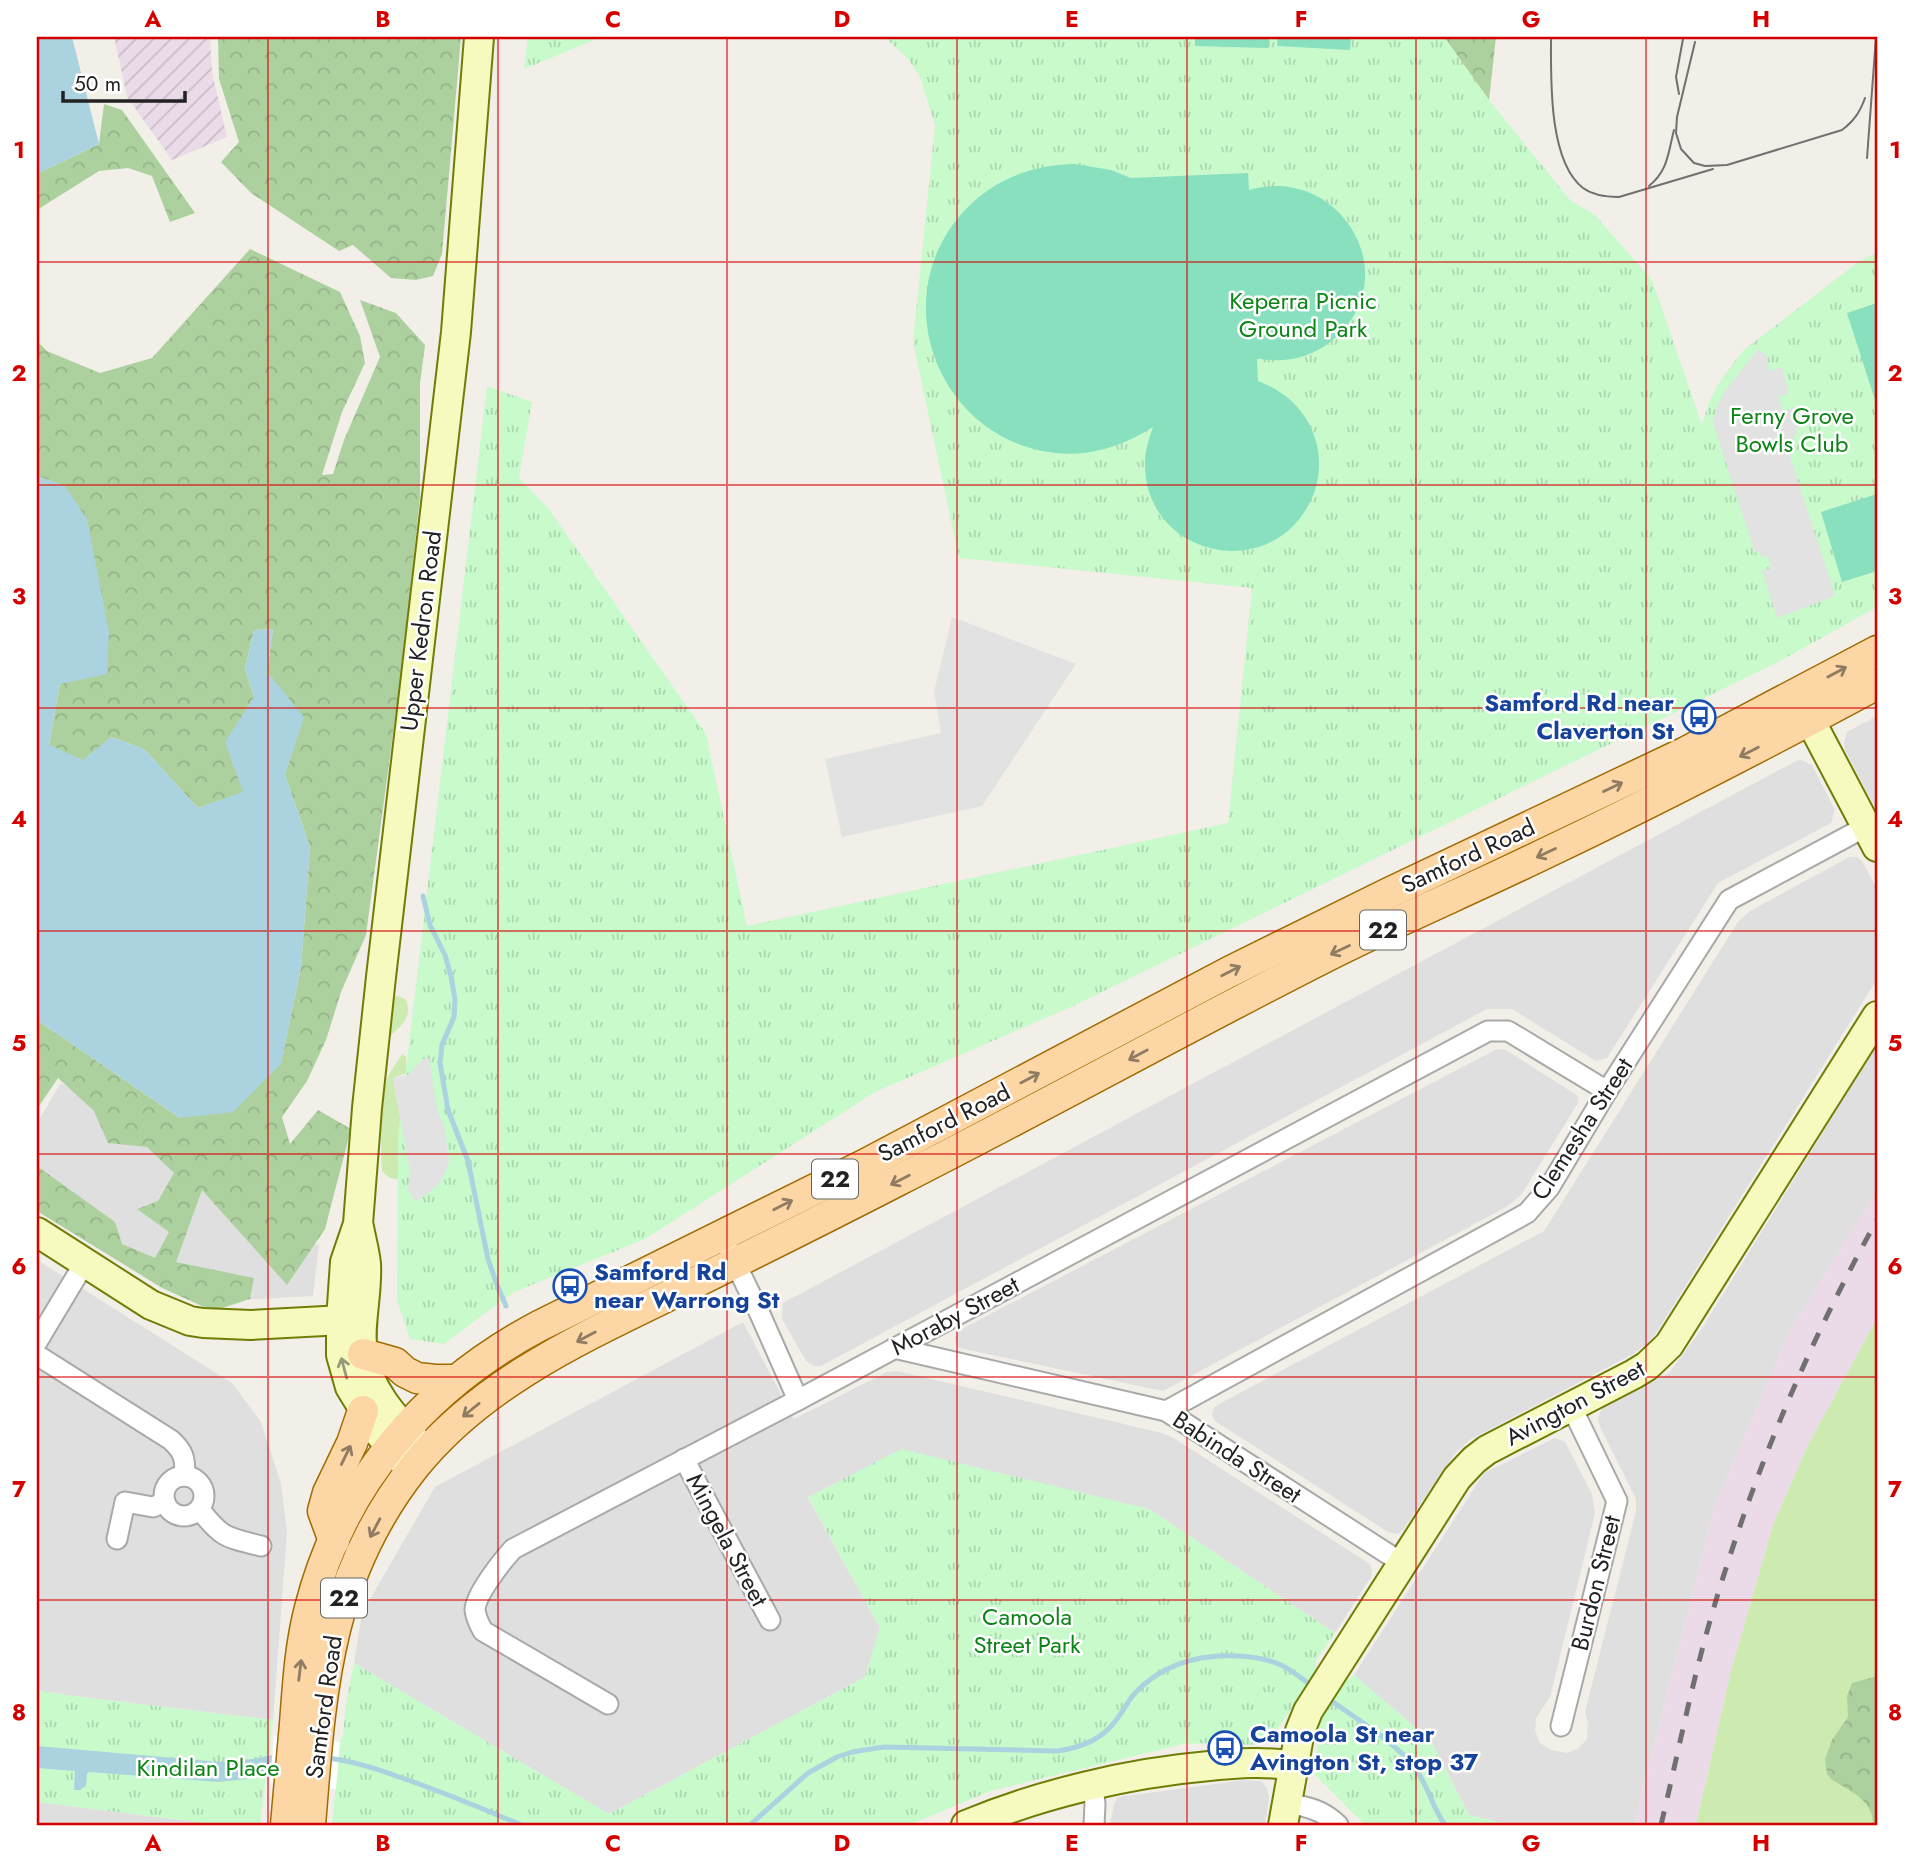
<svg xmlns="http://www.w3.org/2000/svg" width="1914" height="1862" viewBox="0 0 1914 1862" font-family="Jost,sans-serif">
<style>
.residential{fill:#e0dfdf}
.industrial{fill:url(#industrial-furrows)}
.railway{fill:#ebdbe8}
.grass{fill:#cdebb0}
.forest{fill:url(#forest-crowns)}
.park{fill:url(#park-tufts)}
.pitch{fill:#88e0be}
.parking{fill:#e2e2e2}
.water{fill:#aad3df}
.pier{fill:#fff}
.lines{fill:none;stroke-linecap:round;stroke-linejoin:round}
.stream{stroke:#aad3df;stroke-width:5}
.street-casing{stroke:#a9a9a9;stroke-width:23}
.secondary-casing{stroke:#707d05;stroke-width:32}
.primary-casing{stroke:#a06b00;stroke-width:33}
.street{stroke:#fff;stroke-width:19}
.secondary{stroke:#f7fabf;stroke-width:28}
.primary{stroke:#fcd6a4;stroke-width:30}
.tram{stroke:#707070;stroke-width:2}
.rail{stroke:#707070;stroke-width:5;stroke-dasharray:14 14;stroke-linecap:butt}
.oneway{stroke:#8f7c63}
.oneway2{stroke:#979978}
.grid{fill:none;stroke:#d40000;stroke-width:2;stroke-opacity:0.55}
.labels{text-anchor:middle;stroke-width:5;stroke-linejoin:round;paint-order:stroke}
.shield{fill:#fff;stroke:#646464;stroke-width:2}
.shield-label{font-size:23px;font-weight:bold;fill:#222}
.park-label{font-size:24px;fill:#0c8416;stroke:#fff}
.street-label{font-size:24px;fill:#222;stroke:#fff}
.transit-label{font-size:24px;font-weight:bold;fill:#164399;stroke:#fff;text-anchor:start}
.neatline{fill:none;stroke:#d40000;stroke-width:2.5}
.grid-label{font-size:23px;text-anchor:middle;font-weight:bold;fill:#d40000}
</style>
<defs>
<pattern id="industrial-furrows" width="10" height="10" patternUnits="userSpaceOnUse" patternTransform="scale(1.75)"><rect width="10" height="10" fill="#ebdbe8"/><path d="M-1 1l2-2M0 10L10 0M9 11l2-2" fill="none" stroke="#c9bcc7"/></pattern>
<pattern id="forest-crowns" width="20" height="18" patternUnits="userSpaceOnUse" patternTransform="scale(1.75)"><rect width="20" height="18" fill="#add19e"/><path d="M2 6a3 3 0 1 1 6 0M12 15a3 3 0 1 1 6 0" fill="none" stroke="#95b388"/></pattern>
<pattern id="park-tufts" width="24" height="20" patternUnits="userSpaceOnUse" patternTransform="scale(1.75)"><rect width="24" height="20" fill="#c8facc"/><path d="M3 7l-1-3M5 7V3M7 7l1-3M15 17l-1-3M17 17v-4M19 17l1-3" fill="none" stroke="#acd6af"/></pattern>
</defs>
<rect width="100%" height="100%" fill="#f2efe9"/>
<g class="residential">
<path d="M1877,716V811L1845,750L1844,743L1847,732Z"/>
<path d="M1801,760L1812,765L1835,810L1831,823L1718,883L1607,1058L1596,1061L1512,1009H1487L821,1366H814L806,1361L782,1319L783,1303L1796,761Z"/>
<path d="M1849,857H1857L1862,861L1877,889V979L1658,1330L1647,1344L1633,1354L1471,1439L1456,1452L1402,1531L1397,1534L1388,1532L1215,1421L1212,1415L1214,1408L1219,1404L1544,1231L1738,922L1750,911Z"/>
<path d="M1877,1045V1191L1790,1330L1714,1508L1634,1825H1511L1469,1815L1431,1741L1354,1675L1484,1473L1555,1438L1565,1442L1592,1494L1595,1513L1550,1697L1536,1718L1535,1731L1540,1743L1551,1750L1566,1753L1578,1749L1587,1739L1588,1724L1585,1712L1636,1511V1499L1601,1429L1598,1420L1600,1413L1604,1406L1669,1373L1701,1330Z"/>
<path d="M1497,1049L1506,1050L1578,1096V1103L1521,1195L1508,1206L1163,1391L959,1348L956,1344L955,1337L958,1331Z"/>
<path d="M61,1083L319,1246L313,1296L221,1301L37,1200V1123Z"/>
<path d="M37,1260L232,1383L261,1422L281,1484L287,1533L273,1720L66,1695L37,1690Z"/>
<path d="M743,1322L794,1419L887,1372L897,1371L1158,1432L1172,1437L1370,1564L1372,1570L1371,1577L1335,1633L1149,1509L808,1498L880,1628L865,1677L609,1814L354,1663L362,1613L435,1487Z"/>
<path d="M1245,1780L1261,1781L1267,1788L1269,1799L1265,1825H1110L1114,1804L1118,1797Z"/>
<path d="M37,1802L220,1825H37Z"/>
</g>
<path class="industrial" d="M114,37H210L212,72L227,137L172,160L127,97Z"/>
<path class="railway" d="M1877,1191V1318L1808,1445L1773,1525L1731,1671L1696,1825H1634L1714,1508L1790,1330Z"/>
<g class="grass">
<path d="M399,996L406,1000C413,1019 400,1026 388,1038L393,997Z"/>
<path d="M403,1053L404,1056H406L407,1073L393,1078L405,1144L401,1178C392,1181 388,1177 382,1171C381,1147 380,1104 386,1082C390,1071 397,1062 403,1053Z"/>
<path d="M1877,1318V1825H1696L1731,1671L1773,1525L1808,1445Z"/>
</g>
<g class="forest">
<path d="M218,37H461L442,254L433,276L416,280L391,278L353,245L339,251L251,193L221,162L239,142L219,79Z"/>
<path d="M1444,37H1496L1489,100Z"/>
<path d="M104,104L122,110L195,213L170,222L152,176L128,168L99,171L37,210V174L99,144Z"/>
<path d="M250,249L340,292L360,336L365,363L342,412L322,475L333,474L344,440L380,357L360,300L396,313L425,345L420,383V497L403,659L366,935L341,992L326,1040L307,1081L282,1117L290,1144L318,1110L351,1129L325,1229L287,1285L202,1190L176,1262L254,1278L250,1299L213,1311L162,1288L37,1211V1166L115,1222L122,1244L155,1258L169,1232L137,1209L158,1201L174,1173L147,1147L108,1143L94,1111L58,1078L37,1109V1020L180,1118L281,1063L301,967L310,847L285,775L303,717L267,672L273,629L254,630L245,669L254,697L226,742L244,792L198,808L144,749L111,737L83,761L49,745L60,684L65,486L37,476V341L47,351L100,373L152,358Z"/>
<path d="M1877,1676V1825H1873C1874,1800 1849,1791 1831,1779L1827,1774L1825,1759L1832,1740L1848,1717L1847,1696L1852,1683Z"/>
</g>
<g class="park">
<path d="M528,37H602L524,69Z"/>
<path d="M880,37H1444L1489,100L1570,200L1595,215L1652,280L1702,425C1704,419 1705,414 1707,408C1714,387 1730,367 1744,350L1858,262L1877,253V607L1776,663L1073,1006L875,1092L645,1239L514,1292L444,1344L410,1339L397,1300L398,1137L487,386L532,402L519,478L548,508L706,734L747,926L1228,823L1252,588L959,558L913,342L935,125L920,77L909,60L888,40Z"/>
<path d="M901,1449L1149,1509L1335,1633L1316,1660V1670L1295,1703L1275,1733L1265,1741L1253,1745L1217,1743L1184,1744L990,1791L910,1825H332L340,1742L343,1735L346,1704L354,1663L609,1814L865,1677L880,1628L808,1497Z"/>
<path d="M1354,1675L1431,1741L1469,1815L1511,1825H1365L1314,1774L1320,1719L1340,1686Z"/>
<path d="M37,1690L66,1695L273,1720L260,1825H220L37,1802Z"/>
</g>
<g class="pitch">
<path d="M1195,37H1269L1268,48L1195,46Z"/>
<path d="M1278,37H1351L1350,50L1277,46Z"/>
<path d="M1075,164L1111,170L1131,178L1248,173L1249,190C1339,164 1406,274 1336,337C1322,350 1303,359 1283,360C1274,361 1265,359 1257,359L1258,381C1287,392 1309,413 1317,445C1321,464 1319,485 1310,502C1269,585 1144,556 1145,463C1145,450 1149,439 1153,427C1132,440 1109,450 1084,453C991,462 916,381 927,289C931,259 945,231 966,209C996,178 1033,165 1075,164Z"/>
<path d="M1877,303V403H1876L1847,313Z"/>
<path d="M1877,494V571L1842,582L1821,512Z"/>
</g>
<g class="parking">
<path d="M1758,349L1768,357L1767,361L1770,371L1782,367L1789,393L1778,397L1783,411L1794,408L1800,426L1797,427V433L1793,438L1796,448L1788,450L1835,596L1777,618L1762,571L1771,568L1768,556L1762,558L1759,551L1755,553L1714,426V417L1718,404L1725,391Z"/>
<path d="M952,617L1076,664L982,806L842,837L825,759L941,733L934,692Z"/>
<path d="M429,1058L437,1111L444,1126L449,1161L447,1169L438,1185L416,1202L408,1190L410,1171L393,1078L408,1075L423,1059Z"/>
</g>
<g class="water">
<path d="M37,37H72L99,144L37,174Z"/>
<path d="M37,476L65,486L87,519L109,632L107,674L60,684L49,745L83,760L111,737L144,749L198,808L243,792L225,742L254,697L245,669L254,630L273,629L267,672L304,717L285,775L310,847L301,967L281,1064L233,1112L180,1118L37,1020Z"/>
<path d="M37,1746L220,1762L253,1759L272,1755L271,1769L260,1772L253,1778L219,1782L89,1772L87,1774L86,1786L80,1790H74L75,1771L37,1768Z"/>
</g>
<path class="pier" d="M274,1736L340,1742L336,1789L270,1783Z"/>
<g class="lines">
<g class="stream">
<path d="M423,896L430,925L445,955L451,976L455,1000L454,1017L442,1045L440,1063L448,1110L468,1161L488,1259L497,1285L506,1306"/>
<path d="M1326,1697C1352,1716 1397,1743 1415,1768C1428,1785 1432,1807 1445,1825"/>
<path d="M325,1758C351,1760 375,1768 399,1777C441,1791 481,1808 521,1825"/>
<path d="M750,1825L808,1773L837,1757L852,1752L884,1747L1057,1751C1081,1748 1103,1739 1117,1719C1124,1710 1128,1700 1136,1692C1164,1663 1200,1654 1239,1656C1254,1657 1268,1659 1281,1665C1293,1671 1303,1679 1313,1687"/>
</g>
<defs>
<g id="street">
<path d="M730,1252L760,1314L798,1400"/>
<path d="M37,1342L85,1262"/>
<path d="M894,1348L1166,1411L1402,1563"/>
<path d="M37,1355L171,1440C184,1452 185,1458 185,1476"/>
<path d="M1166,1411L1527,1213L1549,1188L1607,1091L1729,900L1867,826"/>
<path d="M684,1459L770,1620"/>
<circle cx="184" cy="1496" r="20"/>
<path d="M200,1510C223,1539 226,1537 261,1546"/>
<path d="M117,1539L125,1502L153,1507L165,1502"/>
<path d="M608,1704L483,1631C479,1624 476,1618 475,1610C475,1595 503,1560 513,1549L798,1400L1488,1031H1508L1607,1091"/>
<path d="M1561,1726L1617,1501L1571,1406"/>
<path d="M1093,1786L1095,1804L1094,1825"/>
<path d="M1287,1803C1308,1807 1323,1810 1338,1825"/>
</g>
<g id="secondary">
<path d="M1800,701L1877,847"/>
<path d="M359,1227C361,1239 365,1252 366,1264C368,1294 358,1325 363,1355C370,1395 401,1424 426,1453"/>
<path d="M37,1232L151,1305L190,1321L203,1323L251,1325L362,1319"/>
<path d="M405,1463L377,1431L350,1387L341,1355V1320L345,1262L358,1224L367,1108L381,977L456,332L479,37"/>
<path d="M966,1825C1041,1794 1128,1773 1209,1766C1238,1763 1266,1761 1294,1766"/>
<path d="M1283,1825L1300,1731L1308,1711L1457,1478L1474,1460L1487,1450L1634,1374L1647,1366L1669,1345L1877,1016"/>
</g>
<g id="primary">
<path d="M363,1354L395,1363L405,1372L417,1378L435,1380H456"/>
<path d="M334,1541L323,1511L328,1493L352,1443L363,1411"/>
<path d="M286,1825C289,1792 292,1758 295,1724C298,1685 300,1646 310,1608C342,1482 426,1386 539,1326L864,1165L1229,972L1389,893L1684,753L1877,651"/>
<path d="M310,1825C321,1691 326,1578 414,1467C484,1380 588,1335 686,1287C757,1252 827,1217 897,1181C1041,1108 1181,1030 1325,957C1398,920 1474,888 1548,852C1659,799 1769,742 1877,684"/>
</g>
</defs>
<use href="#street" class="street-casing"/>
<use href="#secondary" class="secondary-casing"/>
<use href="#primary" class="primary-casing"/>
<use href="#street" class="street"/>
<use href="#secondary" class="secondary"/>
<use href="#primary" class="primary"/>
<g class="tram">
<path d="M1551,37C1551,77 1548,161 1583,188C1594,196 1607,197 1619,197L1713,169"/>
<path d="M1695,42L1677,117L1676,133L1681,149L1694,163L1705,166L1727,165L1842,130C1854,121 1860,112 1865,98"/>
<path d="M1679,94L1676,77L1683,39"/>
<path d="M1867,158L1876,37"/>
<path d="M1649,186C1668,171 1668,153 1674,130"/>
</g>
<path class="rail" d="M1661,1825C1679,1749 1694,1672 1717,1597C1757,1465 1810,1340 1877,1220"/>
</g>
<defs><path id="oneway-shaft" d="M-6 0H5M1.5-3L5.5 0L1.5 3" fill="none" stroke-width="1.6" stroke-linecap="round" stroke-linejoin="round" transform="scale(1.75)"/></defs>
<g class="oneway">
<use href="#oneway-shaft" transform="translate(1837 672) rotate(-28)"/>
<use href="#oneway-shaft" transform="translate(1749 752) rotate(153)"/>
<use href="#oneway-shaft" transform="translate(1613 787) rotate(-26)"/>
<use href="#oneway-shaft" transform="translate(1546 853) rotate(155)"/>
<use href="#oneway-shaft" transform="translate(1340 950) rotate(155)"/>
<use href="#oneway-shaft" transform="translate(1231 971) rotate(-27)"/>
<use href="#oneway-shaft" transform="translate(1138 1055) rotate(152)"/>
<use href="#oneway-shaft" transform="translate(1030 1078) rotate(-28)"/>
<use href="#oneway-shaft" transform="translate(900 1180) rotate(153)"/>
<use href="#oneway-shaft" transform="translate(783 1205) rotate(-27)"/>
<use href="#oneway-shaft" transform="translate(586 1337) rotate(152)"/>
<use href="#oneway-shaft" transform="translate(471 1410) rotate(141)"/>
<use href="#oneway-shaft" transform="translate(346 1455) rotate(-64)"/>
<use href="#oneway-shaft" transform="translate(375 1528) rotate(118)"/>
<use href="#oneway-shaft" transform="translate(300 1670) rotate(-83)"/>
</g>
<use class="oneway2" href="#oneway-shaft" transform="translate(344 1368) rotate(-105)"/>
<path class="grid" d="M268,37V1825M498,37V1825M727,37V1825M957,37V1825M1187,37V1825M1416,37V1825M1646,37V1825M37,262H1877M37,485H1877M37,708H1877M37,931H1877M37,1154H1877M37,1377H1877M37,1600H1877"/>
<defs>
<symbol id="bus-ring" viewBox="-11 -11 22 22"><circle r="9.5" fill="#fff" stroke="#1a4fb4" stroke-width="1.5"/><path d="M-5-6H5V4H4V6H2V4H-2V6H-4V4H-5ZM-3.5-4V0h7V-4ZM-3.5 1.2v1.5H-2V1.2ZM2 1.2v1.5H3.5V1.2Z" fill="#1a4fb4"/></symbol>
</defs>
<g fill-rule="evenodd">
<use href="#bus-ring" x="1680" y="698" width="38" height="38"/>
<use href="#bus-ring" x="551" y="1267" width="38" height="38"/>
<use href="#bus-ring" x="1206" y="1729" width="38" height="38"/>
</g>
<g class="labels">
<g class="shield">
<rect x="1360" y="910.5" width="46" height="39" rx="5"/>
<rect x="812" y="1159.5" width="46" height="39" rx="5"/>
<rect x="321" y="1578.5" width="46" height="39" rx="5"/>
</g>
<g class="shield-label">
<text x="1383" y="938">22</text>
<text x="835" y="1187">22</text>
<text x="344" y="1606">22</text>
</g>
<g class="park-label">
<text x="1303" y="309">Keperra Picnic<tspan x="1303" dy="28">Ground Park</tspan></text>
<text x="1792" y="424">Ferny Grove<tspan x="1792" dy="28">Bowls Club</tspan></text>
<text x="1027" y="1625">Camoola<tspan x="1027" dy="28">Street Park</tspan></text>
<text x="208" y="1776">Kindilan Place</text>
</g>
<g class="street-label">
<text transform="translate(421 631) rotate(-83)" y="8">Upper Kedron Road</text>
<text transform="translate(1468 856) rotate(-25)" y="8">Samford Road</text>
<text transform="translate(944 1123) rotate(-27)" y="8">Samford Road</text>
<text transform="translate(1582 1129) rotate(-57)" y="8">Clemesha Street</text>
<text transform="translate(955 1316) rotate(-28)" y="8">Moraby Street</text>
<text transform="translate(1575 1403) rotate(-28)" y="8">Avington Street</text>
<text transform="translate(1237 1457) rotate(33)" y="8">Babinda Street</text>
<text transform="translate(727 1540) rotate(62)" y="8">Mingela Street</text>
<text transform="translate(1596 1583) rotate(-76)" y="8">Burdon Street</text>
<text transform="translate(324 1707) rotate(-82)" y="8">Samford Road</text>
</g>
<g class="transit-label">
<text x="1674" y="711" text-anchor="end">Samford Rd near<tspan x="1674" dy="28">Claverton St</tspan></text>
<text x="594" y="1280">Samford Rd<tspan x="594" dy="28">near Warrong St</tspan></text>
<text x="1250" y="1742">Camoola St near<tspan x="1250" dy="28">Avington St, stop 37</tspan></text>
</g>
</g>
<rect width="1914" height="1862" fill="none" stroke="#ffffff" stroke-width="77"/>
<path d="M63 91v10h122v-10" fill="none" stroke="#222222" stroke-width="3.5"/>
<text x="74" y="91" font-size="21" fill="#222222" stroke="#ffffff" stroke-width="5" paint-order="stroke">50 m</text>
<rect x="38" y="38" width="1838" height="1786" class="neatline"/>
<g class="grid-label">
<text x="153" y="27">A</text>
<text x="383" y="27">B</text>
<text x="613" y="27">C</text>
<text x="842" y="27">D</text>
<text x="1072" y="27">E</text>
<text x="1301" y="27">F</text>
<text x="1531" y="27">G</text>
<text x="1761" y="27">H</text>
<text x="19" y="158">1</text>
<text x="1895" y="158">1</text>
<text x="19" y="381">2</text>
<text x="1895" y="381">2</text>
<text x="19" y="604">3</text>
<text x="1895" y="604">3</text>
<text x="19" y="827">4</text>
<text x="1895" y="827">4</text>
<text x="19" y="1051">5</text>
<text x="1895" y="1051">5</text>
<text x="19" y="1274">6</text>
<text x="1895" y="1274">6</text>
<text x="19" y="1497">7</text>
<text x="1895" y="1497">7</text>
<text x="19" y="1720">8</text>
<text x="1895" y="1720">8</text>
<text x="153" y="1851">A</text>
<text x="383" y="1851">B</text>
<text x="613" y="1851">C</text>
<text x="842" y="1851">D</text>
<text x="1072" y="1851">E</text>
<text x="1301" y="1851">F</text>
<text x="1531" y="1851">G</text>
<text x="1761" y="1851">H</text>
</g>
</svg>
